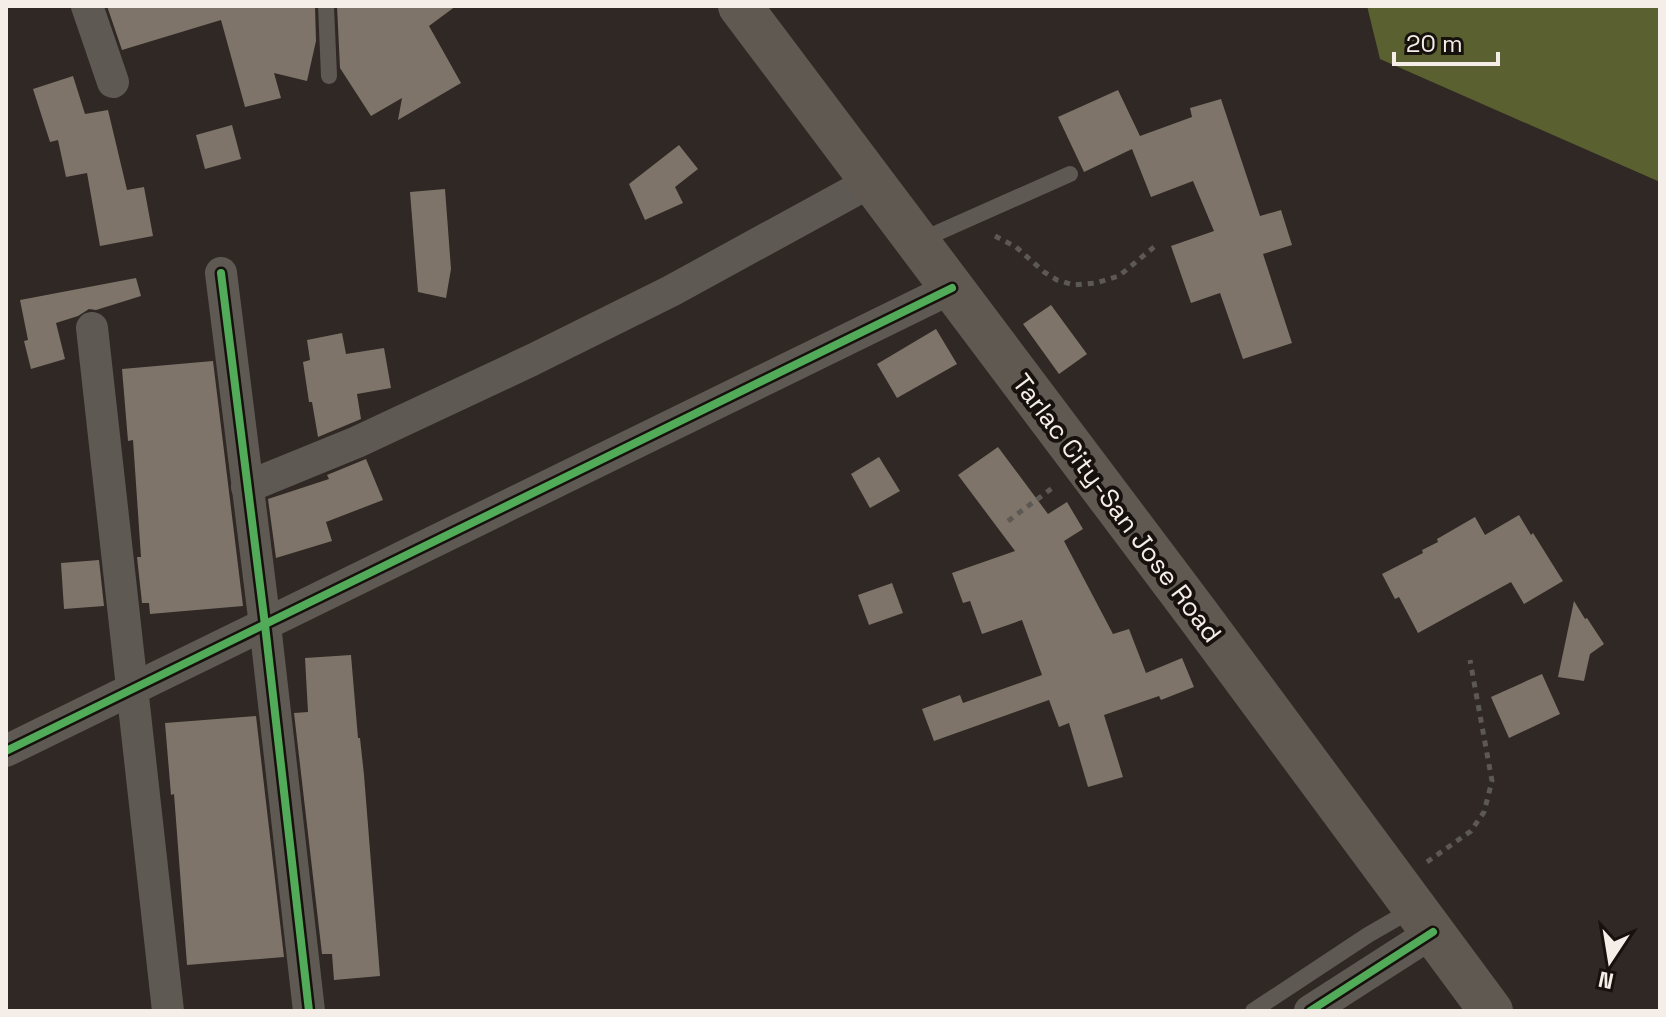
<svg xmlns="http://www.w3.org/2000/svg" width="1666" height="1017" viewBox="0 0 1666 1017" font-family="'Space Grotesk',sans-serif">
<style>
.forest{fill:#5a6030}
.building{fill:#7e7469}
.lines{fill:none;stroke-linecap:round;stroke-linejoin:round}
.path{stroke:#5c5853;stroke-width:5;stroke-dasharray:6 6;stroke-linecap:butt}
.lane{stroke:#5e5952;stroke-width:16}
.street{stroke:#5e5952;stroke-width:32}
.secondary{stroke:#5f5952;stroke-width:44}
.cycleway-casing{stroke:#17110e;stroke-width:13}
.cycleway{stroke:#51ab58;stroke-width:8}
.labels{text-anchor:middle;stroke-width:8;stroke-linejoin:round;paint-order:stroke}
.street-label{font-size:26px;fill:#f5ede8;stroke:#17110e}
</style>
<rect width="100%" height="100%" fill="#2f2824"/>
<path class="forest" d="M1367,6H1660V182L1380,59Z"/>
<g class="building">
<path d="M107,6H315L316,41L307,81L274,73L281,98L245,107L221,20L122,50Z"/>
<path d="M337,6H456L429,26L461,83L398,120L402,98L371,116L340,68Z"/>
<path d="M73,76L85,114L108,110L127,190L144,187L153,236L100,246L87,173L66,177L58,140L50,142L33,89Z"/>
<path d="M1118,90L1140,136L1192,117L1190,108L1221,99L1260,216L1281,210L1292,245L1263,254L1292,343L1243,359L1220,293L1191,303L1171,246L1214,231L1193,181L1151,197L1132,149L1084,172L1058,117Z"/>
<path d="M232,125L241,159L205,169L196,135Z"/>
<path d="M679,145L698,169L675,187L683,203L645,220L629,184Z"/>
<path d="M445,189L451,269L446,298L418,292L410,192Z"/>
<path d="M136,278L141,296L96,310L89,309L78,316L56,323L65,359L31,369L24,341L28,340L20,300Z"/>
<path d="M1051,305L1087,354L1059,374L1023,324Z"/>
<path d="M936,329L957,364L897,398L877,364Z"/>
<path d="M342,333L346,354L384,348L391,388L357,394L361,419L318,437L312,402H309L303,362L310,360L307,340Z"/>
<path d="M213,361L243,606L150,614L149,603H142L137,557H141L133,440L128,441L122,369Z"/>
<path d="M998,447L1048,514L1067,502L1083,529L1064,541L1113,634L1129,629L1146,673L1182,658L1194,687L1161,700L1159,696L1104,715L1123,777L1088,787L1069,723L1059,727L1049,700L934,741L922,709L960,695L963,703L1042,675L1022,620L982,634L970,601L963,603L952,573L1015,551L958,475Z"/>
<path d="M879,457L900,491L870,508L851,474Z"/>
<path d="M366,459L383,500L326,522L332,541L276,558L268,499L329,479L327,475Z"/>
<path d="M1519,515L1531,535L1533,533L1563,581L1524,604L1511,582L1418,633L1399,597L1395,599L1382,574L1423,553L1422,550L1438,542L1437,539L1475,517L1485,535Z"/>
<path d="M99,560L104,606L64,609L61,563Z"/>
<path d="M892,583L903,613L869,625L858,595Z"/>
<path d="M1574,601L1585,619L1587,618L1604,644L1590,654L1584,681L1558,677Z"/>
<path d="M351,655L358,738H360L364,775L380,976L334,980L332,954H322L294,713L308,712L305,658Z"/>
<path d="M1542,674L1560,714L1509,738L1491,697Z"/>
<path d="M256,716L284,957L187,965L174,794L171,795L165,723Z"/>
</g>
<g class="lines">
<g class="path">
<path d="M995,236L1016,247L1044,272L1057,280L1074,285L1096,283L1119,276L1154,247"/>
<path d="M1008,521L1055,486"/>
<path d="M1427,862L1471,831L1484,812L1492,781L1470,660"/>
</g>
<g class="lane">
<path d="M326,6L329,76"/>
<path d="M919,241L1070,174"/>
<path d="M1253,1011L1368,935L1413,909"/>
</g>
<g class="street">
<path d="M87,6L113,82"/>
<path d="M221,273L265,625L309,1011"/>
<path d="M92,328L168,1011"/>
<path d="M247,487L357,442L532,360L671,291L872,181"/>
<path d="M6,751L952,288"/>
<path d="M1310,1011L1433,932"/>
</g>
<path class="secondary" d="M740,6L1198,615L1491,1011"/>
<defs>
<g id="cycleway">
<path d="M221,273L265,625L309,1011"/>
<path d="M6,751L952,288"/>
<path d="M1310,1011L1433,932"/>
</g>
</defs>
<use href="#cycleway" class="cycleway-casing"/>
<use href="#cycleway" class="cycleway"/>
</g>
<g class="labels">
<g class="street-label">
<text transform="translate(1117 508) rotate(53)" y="9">Tarlac City-San Jose Road</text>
</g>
</g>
<rect width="1666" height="1017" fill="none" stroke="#f5ede8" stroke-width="16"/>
<g transform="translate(1610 961) rotate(192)" stroke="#17110e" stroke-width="6" paint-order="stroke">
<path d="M0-6L14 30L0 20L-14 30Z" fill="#f5ede8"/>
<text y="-12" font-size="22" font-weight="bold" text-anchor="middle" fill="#f5ede8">N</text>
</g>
<path d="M1394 52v12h104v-12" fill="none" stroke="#f5ede8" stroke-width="4"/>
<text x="1406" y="52" font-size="24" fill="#f5ede8" stroke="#17110e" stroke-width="6" paint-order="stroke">20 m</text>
</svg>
